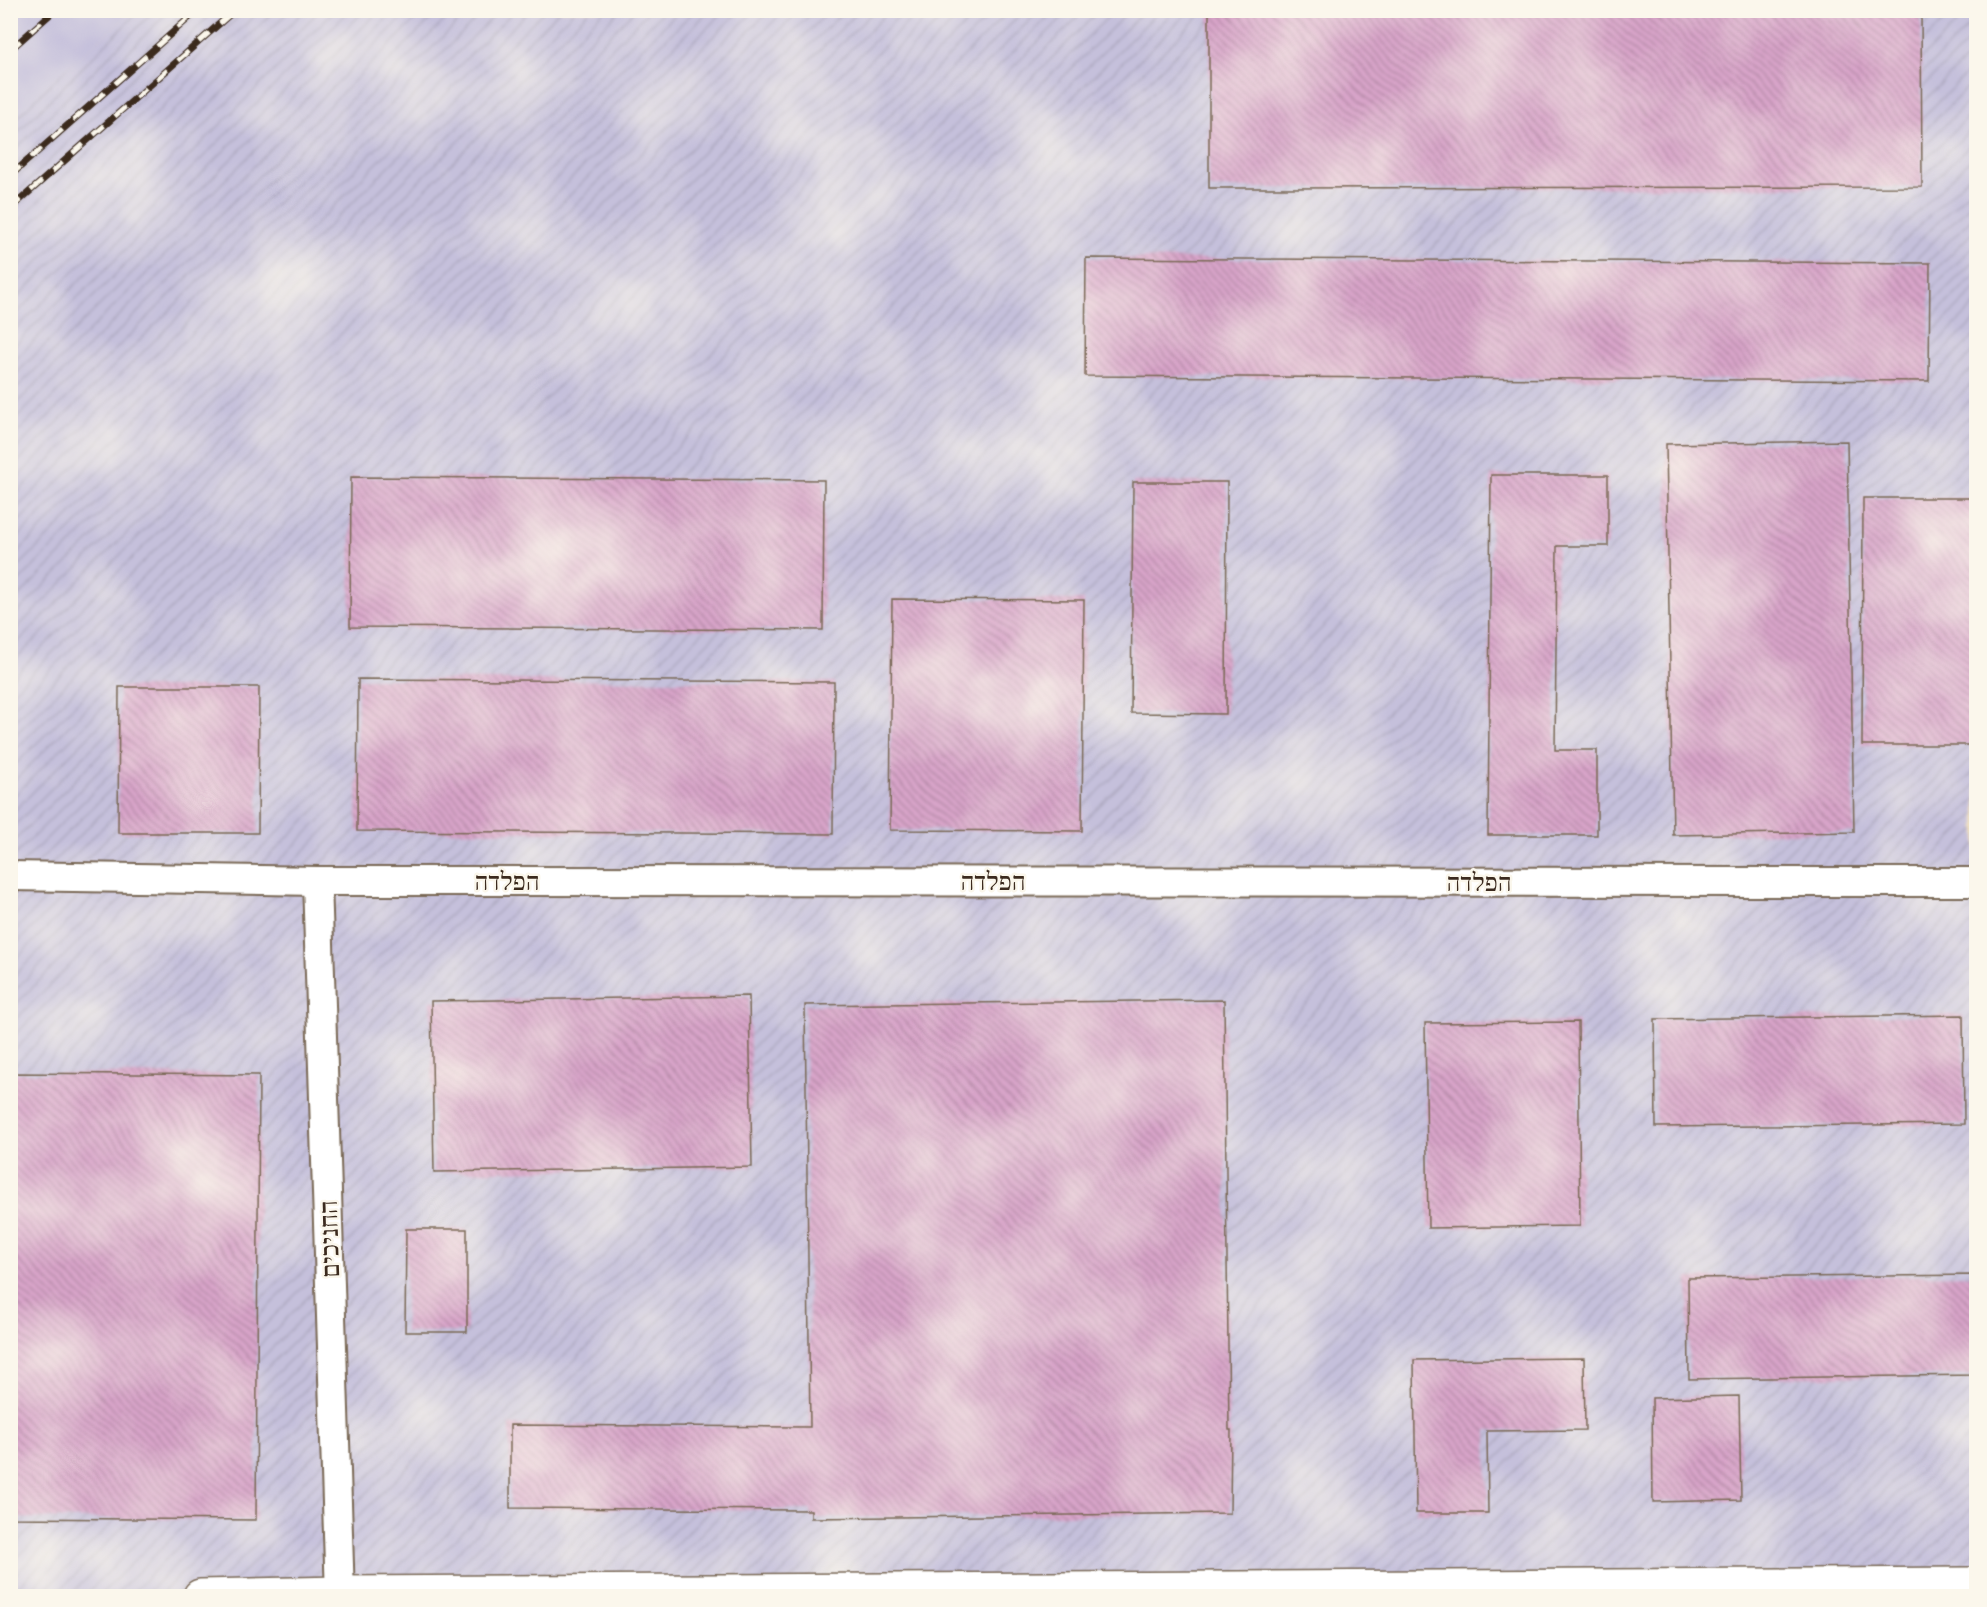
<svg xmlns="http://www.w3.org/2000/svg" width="1987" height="1607" viewBox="0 0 1987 1607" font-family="'IM FELL Double Pica','Frank Ruhl Libre',serif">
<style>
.industrial{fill:url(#industrial-furrows)}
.railway{fill:#c5c0db}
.building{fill:url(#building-back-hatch)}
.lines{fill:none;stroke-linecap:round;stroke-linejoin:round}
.minor-casing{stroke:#7a6956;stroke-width:32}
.tertiary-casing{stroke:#7a6956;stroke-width:36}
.minor{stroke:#fff;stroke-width:28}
.tertiary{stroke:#fff;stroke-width:33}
.rail-casing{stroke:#3b2a1e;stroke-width:7}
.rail{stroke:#fbf7ec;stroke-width:4.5;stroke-dasharray:14;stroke-linecap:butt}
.labels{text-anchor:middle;stroke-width:5;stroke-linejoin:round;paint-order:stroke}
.street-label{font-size:26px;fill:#3b2a1e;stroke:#fbf7ec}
</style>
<defs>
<pattern id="industrial-furrows" width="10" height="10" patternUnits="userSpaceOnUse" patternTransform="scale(1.5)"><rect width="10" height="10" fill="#c5c0db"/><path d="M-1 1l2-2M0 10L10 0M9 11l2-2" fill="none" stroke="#aaa5bc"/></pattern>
<pattern id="building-back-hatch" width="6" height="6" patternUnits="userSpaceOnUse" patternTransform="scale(1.5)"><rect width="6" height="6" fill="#d8a4c9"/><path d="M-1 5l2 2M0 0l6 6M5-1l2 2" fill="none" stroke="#b086a3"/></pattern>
</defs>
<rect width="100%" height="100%" fill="#fbf7ec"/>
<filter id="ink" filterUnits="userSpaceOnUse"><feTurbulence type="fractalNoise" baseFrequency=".0167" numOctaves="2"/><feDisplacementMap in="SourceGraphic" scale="12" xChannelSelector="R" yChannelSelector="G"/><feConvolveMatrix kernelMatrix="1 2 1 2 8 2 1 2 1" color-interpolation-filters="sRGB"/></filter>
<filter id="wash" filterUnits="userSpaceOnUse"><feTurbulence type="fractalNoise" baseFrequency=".008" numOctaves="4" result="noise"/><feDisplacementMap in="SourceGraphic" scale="24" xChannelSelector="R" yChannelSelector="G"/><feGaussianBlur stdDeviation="1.35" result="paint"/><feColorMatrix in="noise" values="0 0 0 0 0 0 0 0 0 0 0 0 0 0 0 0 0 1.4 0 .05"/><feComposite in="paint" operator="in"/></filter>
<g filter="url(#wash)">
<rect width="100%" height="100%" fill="#f0dfbf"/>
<path class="industrial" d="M132,11H1976V1596H11L10,118Z"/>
<path class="railway" d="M11,10H132V11L11,118Z"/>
<g id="blocks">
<g class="building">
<path d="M1209,10H1921L1922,187L1209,188Z"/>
<path d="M1086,258L1930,263L1929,381L1085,376Z"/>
<path d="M1847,441L1854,832L1673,835L1666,444Z"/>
<path d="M1491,475H1608V546H1557L1555,750H1597V835H1488Z"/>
<path d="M351,477L824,480L823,630L350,627Z"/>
<path d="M1133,482H1227L1226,714L1131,713Z"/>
<path d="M1863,498H1976V745H1862Z"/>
<path d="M892,599L1084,600L1082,831L890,830Z"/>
<path d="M358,679L834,682L833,834L357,831Z"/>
<path d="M119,687H259L258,833H118Z"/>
<path d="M749,996L752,1167L434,1172L431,1001Z"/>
<path d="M1224,1000L1229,1430H1231L1230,1513L811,1518V1510L510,1508V1425L810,1427L805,1005Z"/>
<path d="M1963,1015L1964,1124L1656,1127L1655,1019Z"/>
<path d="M1578,1022L1580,1226L1428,1228L1425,1023Z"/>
<path d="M10,1073L259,1075L256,1520L10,1518Z"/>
<path d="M406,1229H467V1332H405Z"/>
<path d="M1976,1275V1375L1689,1379L1688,1278Z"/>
<path d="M1584,1358L1585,1430L1487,1431L1488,1513H1416L1414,1360Z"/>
<path d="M1739,1396L1741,1500L1653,1502L1652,1398Z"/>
</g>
</g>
</g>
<g filter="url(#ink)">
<use href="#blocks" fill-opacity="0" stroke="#7a6956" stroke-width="1.5"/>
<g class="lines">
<defs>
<g id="minor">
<path d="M10,876L317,881L1976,882"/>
<path d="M317,881L340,1596"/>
</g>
<path id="tertiary" d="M200,1596L340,1593L1976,1584"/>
</defs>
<use href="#minor" class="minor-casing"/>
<use href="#tertiary" class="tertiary-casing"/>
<use href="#minor" class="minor"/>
<use href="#tertiary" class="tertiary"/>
<defs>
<g id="rail">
<path d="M10,50L55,10"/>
<path d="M10,176L198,10"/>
<path d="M10,209L235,10"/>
</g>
</defs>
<use href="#rail" class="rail-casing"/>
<use href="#rail" class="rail"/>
</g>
</g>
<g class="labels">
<g class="street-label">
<text x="507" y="890">הפלדה</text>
<text x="993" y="890">הפלדה</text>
<text x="1479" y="891">הפלדה</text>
<text transform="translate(329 1239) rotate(-92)" y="9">החניכים</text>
</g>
</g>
<rect width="1987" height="1607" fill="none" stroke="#fbf7ec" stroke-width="36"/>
</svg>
